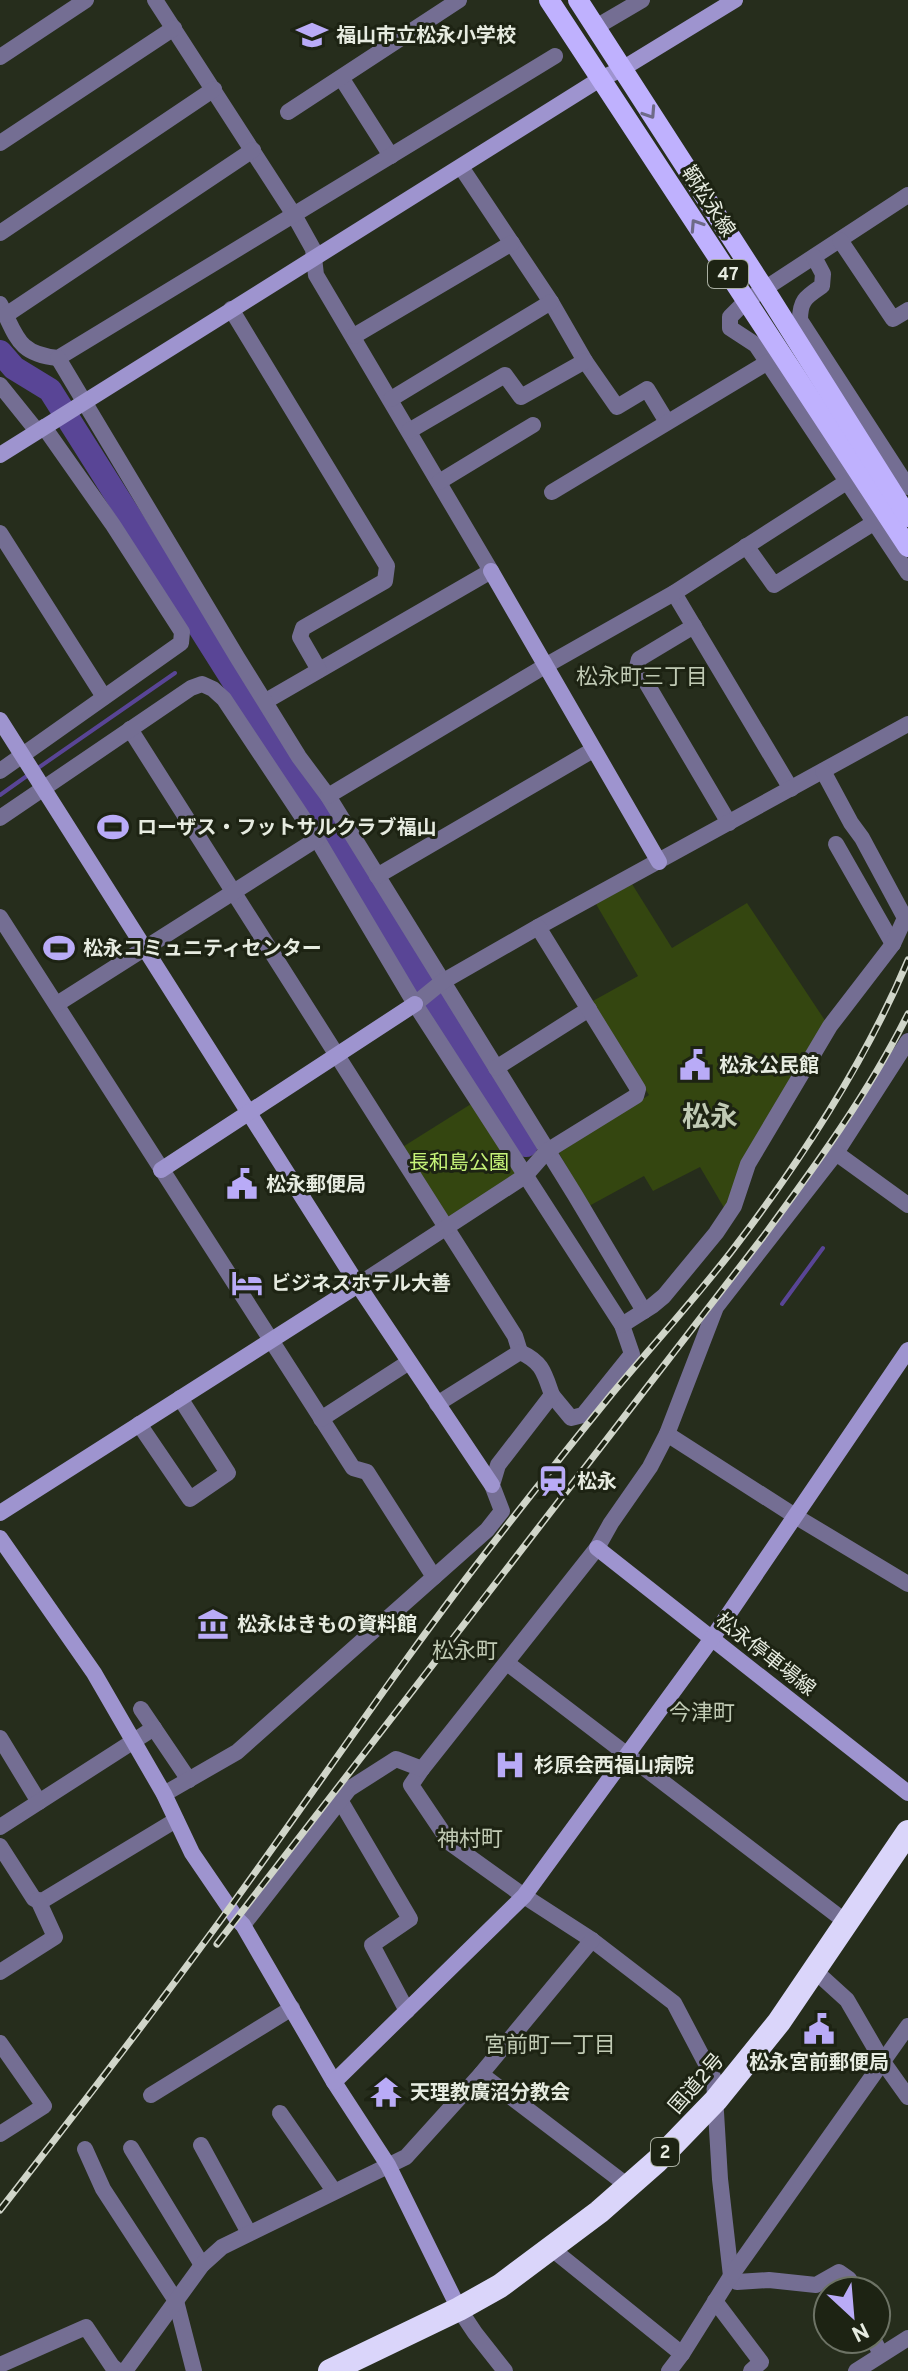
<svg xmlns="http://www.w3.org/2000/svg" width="908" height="2371" viewBox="0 0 908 2371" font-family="Overpass,'Noto Sans JP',sans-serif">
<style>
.green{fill:#344610}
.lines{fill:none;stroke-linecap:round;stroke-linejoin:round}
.stream{stroke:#594596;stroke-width:4}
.river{stroke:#594596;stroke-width:24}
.street{stroke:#746e93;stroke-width:16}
.secondary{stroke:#9e94cf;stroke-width:16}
.primary{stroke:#bfb1fe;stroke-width:20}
.highway{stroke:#dad5fa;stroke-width:24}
.rail-casing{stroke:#d0d5c9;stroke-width:7}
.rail{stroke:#1d2313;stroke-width:4;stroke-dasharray:12;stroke-linecap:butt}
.oneway{stroke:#6e6a88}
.labels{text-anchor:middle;stroke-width:6;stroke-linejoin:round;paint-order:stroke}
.shield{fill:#1d2313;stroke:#aaafa2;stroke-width:2}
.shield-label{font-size:18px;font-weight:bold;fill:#e6ebe0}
.poi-label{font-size:20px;font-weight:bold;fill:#e6ebe0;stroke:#1d2313;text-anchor:start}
.street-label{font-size:20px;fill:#e6ebe0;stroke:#1d2313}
.park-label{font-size:20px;fill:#c6f379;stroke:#1d2313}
.neighbourhood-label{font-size:22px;fill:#c0cab4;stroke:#1d2313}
.district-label{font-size:28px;font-weight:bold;fill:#c0cab4;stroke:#1d2313}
</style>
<rect width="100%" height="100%" fill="#262d1c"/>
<g class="green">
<path d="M632,884L672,948L747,903L826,1022L726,1211L700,1167L653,1191L644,1176L589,1206L559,1153L649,1095L591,1002L638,976L596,904Z"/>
<path d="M471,1104L518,1175L449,1223L401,1148Z"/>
</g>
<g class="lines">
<g class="stream">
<path d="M38,768L175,673"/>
<path d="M0,795L31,773"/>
<path d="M782,1304L823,1248"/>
</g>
<path class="river" d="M0,352L14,368L50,390L526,1145"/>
<g class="street">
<path d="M155,0L294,215L313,249L316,275L491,571L266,701"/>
<path d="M596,27L642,0"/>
<path d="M0,57L86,0"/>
<path d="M342,79L391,156"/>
<path d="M288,112L459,0"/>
<path d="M0,143L174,28"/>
<path d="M461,167L551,302L585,361L617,407L647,389L667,422"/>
<path d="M908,195L746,301L730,317V328L756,345L908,573"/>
<path d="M0,233L214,89"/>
<path d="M840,240L893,319L908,310"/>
<path d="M814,257L823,274L822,286C806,297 800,300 800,320L908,487"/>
<path d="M0,304C17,336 17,354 58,358L555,56"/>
<path d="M231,309L387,566L385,581L303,628L300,637L319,670"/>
<path d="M6,315L253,150"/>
<path d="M354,336L512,243"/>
<path d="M58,358L237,657L299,757L328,796L575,1195L644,1311"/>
<path d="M0,385L37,431"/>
<path d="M391,399L551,302"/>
<path d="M409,431L505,375L521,397L585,361"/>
<path d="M439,482L533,425"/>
<path d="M552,492L768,362"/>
<path d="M0,533L104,697"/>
<path d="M746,546L774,585L875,522"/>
<path d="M674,593L791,789"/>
<path d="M694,626L639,659L637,667L729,823"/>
<path d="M130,729L515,1336L520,1352"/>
<path d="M0,771L181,643L182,632L113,525L44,427"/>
<path d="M328,796L545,666L674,593L848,481"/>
<path d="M0,818L191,688L202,684L213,689L224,699L317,839L415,1004L622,1325L632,1354L583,1415L571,1418L552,1395"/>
<path d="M836,844L893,944"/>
<path d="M377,876L593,750"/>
<path d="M0,917L353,1468L367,1472L434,1577"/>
<path d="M57,1004L317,839"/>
<path d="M415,1004L442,982L538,927L908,724"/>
<path d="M496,1068L589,1009"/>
<path d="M836,1153L908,1041"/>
<path d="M358,1285L525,1176L547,1151L636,1096L638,1089L538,927"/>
<path d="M622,1325L652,1306L664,1296L716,1233L734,1206L748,1164L830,1026L893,944L905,918L862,838L851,823L823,771"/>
<path d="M321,1419L409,1362"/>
<path d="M139,1424L190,1499L228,1473L180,1398"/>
<path d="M667,1434L795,1516L908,1584"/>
<path d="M507,1663L846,1922"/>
<path d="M141,1709L189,1780"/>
<path d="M0,1738L39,1802"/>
<path d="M422,1769L411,1785L450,1843L524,1896L592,1940L674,2003L714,2079L720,2179L731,2276L737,2282L769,2280L816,2285L839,2272L849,2279L856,2291"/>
<path d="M164,1794L237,1752L487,1530L502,1511L492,1485L498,1465L552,1395C544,1372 542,1362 520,1352L437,1404"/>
<path d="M340,1800L410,1919L372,1945L407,2011"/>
<path d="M0,1827L154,1728"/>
<path d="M0,1846L34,1899L42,1901L176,1820"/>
<path d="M243,1925L349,1789L396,1759L422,1769L597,1548L611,1523L650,1467L667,1434L716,1307L836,1153L908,1205"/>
<path d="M814,1970L847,2000L883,2062L908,2097"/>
<path d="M0,1972L55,1937L38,1900"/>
<path d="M0,2043L44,2106L0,2134"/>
<path d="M481,2074L628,2186"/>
<path d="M151,2095L292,2008"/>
<path d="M280,2113L334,2191"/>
<path d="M201,2145L249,2233"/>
<path d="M131,2148L202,2265"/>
<path d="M85,2149L103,2189L176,2301L194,2371"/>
<path d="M552,2249L682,2354"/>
<path d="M715,2301L761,2362L751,2371"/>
<path d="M459,2309L475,2333L505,2371"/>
<path d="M873,2339L881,2354"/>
<path d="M0,2365L86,2327L112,2366L118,2371"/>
<path d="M125,2371L202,2265L222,2247L406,2157L481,2074L592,1940"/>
<path d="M669,2371L682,2354L731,2276L908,2026"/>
<path d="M856,2371L908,2338"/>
</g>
<g class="secondary">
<path d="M0,455L600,79L622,69L735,0"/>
<path d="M491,571L659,862"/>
<path d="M0,720L358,1285L492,1485"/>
<path d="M161,1170L415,1004"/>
<path d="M0,1513L358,1285"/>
<path d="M0,1538L94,1673L164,1794L192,1853L237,1919L243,1925L334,2082L388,2165L459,2309"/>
<path d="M597,1548L908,1793"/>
<path d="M334,2082L524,1896L713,1637L908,1350"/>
</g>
<g class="primary">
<path d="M549,0L908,547"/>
<path d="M578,0L765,290L908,517"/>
</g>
<path class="highway" d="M330,2371L459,2309L500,2286L599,2212L657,2161L716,2100L779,2022L908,1832"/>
<defs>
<g id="rail">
<path d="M217,1944L763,1237C816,1165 868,1094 908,1014"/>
<path d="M0,2210C78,2110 156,2009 231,1906C319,1785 402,1660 495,1541C533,1492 572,1443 611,1395C651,1347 693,1301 731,1252C800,1162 864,1065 908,960"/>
</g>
</defs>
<use href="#rail" class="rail-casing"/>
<use href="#rail" class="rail"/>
</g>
<defs><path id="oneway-chevron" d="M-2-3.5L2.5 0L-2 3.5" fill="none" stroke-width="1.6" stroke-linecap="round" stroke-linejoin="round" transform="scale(2)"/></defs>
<g class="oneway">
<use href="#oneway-chevron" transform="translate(650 113) rotate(57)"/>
<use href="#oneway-chevron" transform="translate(696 225) rotate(-123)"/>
</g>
<defs>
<symbol id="school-bare" viewBox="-9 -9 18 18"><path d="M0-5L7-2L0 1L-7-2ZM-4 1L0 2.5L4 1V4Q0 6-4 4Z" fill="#b9abf7" stroke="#1d2313" stroke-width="2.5" paint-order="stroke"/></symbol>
<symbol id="stadium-bare" viewBox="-9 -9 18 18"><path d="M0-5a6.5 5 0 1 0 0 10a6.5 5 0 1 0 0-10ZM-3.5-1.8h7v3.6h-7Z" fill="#b9abf7" stroke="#1d2313" stroke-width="2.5" paint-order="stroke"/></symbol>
<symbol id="civic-bare" viewBox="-9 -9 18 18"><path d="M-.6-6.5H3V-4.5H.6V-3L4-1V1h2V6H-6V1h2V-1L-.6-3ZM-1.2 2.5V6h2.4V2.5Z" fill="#b9abf7" stroke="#1d2313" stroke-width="2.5" paint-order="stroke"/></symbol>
<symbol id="hotel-bare" viewBox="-9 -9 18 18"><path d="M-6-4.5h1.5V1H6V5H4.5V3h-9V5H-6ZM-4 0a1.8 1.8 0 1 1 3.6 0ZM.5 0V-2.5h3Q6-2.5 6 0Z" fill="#b9abf7" stroke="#1d2313" stroke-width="2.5" paint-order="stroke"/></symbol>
<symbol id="station-bare" viewBox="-9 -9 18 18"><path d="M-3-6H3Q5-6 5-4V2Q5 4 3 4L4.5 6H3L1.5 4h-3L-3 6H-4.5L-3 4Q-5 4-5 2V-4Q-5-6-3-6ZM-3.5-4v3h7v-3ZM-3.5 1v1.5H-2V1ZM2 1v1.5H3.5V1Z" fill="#b9abf7" stroke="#1d2313" stroke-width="2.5" paint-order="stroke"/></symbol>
<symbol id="museum-bare" viewBox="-9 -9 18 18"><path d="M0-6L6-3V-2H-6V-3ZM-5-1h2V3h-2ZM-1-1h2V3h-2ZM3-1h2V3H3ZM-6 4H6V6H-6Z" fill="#b9abf7" stroke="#1d2313" stroke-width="2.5" paint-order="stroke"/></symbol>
<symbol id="hospital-bare" viewBox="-9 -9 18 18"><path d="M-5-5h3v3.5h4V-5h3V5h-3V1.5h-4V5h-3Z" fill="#b9abf7" stroke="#1d2313" stroke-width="2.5" paint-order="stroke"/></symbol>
<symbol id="temple-bare" viewBox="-9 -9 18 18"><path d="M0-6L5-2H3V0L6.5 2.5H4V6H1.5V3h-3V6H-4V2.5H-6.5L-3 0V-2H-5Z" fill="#b9abf7" stroke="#1d2313" stroke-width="2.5" paint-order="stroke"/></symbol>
</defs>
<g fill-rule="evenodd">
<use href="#school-bare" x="290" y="13" width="44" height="44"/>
<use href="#stadium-bare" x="91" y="805" width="44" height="44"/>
<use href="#stadium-bare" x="37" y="926" width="44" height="44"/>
<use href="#civic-bare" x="673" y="1043" width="44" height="44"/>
<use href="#civic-bare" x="220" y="1162" width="44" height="44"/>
<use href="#hotel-bare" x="225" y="1261" width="44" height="44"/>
<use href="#station-bare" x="531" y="1459" width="44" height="44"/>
<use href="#museum-bare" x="191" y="1602" width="44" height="44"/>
<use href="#hospital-bare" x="488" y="1743" width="44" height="44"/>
<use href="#civic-bare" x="797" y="2007" width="44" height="44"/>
<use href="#temple-bare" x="364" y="2070" width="44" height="44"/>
</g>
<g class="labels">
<g class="shield">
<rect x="708" y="260" width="40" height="28" rx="6"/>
<rect x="651" y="2138" width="28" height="28" rx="6"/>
</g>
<g class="shield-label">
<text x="728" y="280">47</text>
<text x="665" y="2158">2</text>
</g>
<g class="poi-label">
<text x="336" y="42">福山市立松永小学校</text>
<text x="137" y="834">ローザス・フットサルクラブ福山</text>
<text x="83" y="955">松永コミュニティセンター</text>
<text x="719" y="1072">松永公民館</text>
<text x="266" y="1191">松永郵便局</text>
<text x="271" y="1290">ビジネスホテル大善</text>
<text x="577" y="1488">松永</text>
<text x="237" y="1631">松永はきもの資料館</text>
<text x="534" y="1772">杉原会西福山病院</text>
<text x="819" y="2069" text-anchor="middle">松永宮前郵便局</text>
<text x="410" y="2099">天理教廣沼分教会</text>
</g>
<g class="street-label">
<text transform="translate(709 201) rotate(57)" y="7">鞆松永線</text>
<text transform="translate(766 1654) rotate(38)" y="7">松永停車場線</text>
<text transform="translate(696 2083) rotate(-49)" y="7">国道2号</text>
</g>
<g class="park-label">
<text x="459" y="1169">長和島公園</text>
</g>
<g class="neighbourhood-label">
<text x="642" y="684">松永町三丁目</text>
<text x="465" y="1658">松永町</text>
<text x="702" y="1720">今津町</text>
<text x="470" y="1846">神村町</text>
<text x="550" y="2052">宮前町一丁目</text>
</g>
<g class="district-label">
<text x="710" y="1126">松永</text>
</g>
</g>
<g transform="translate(852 2315) rotate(154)"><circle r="38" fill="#1d2313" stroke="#6d7365" stroke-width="2"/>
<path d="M0-6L14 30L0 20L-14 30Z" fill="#b9abf7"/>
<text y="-12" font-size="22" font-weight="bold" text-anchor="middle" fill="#e6ebe0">N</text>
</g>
</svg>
